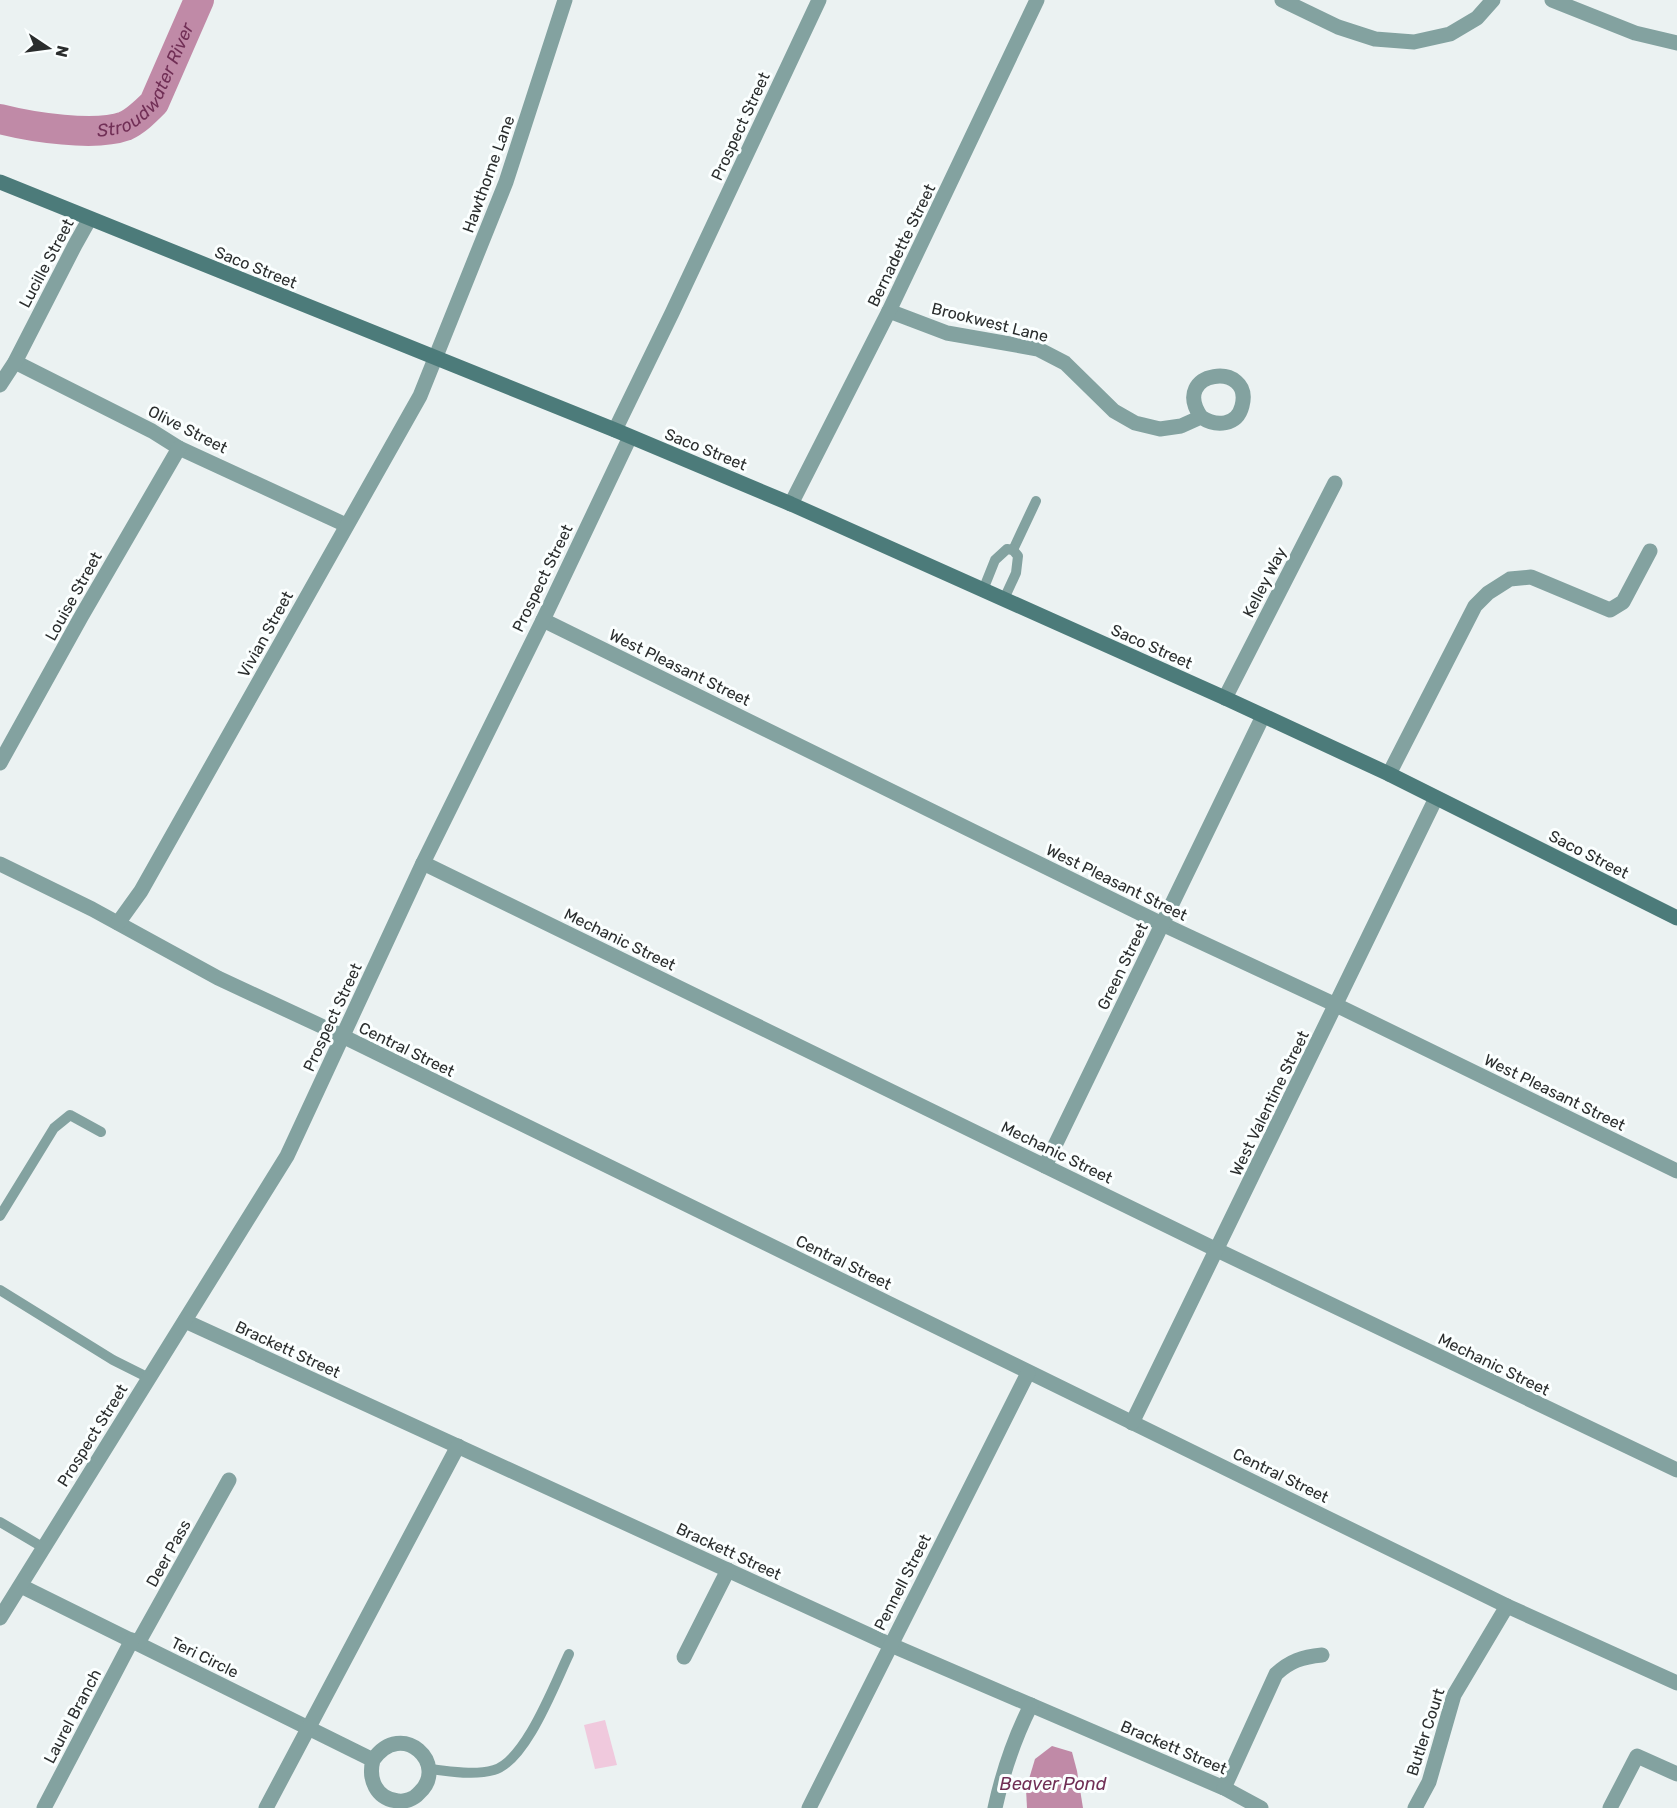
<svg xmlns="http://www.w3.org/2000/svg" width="1677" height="1808" viewBox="0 0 1677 1808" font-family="Rubik,sans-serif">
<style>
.green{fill:#f0c9dd}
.water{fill:#c08aa7}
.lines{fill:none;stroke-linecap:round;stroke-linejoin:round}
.river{stroke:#c08aa7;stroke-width:30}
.service{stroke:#83a2a0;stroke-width:10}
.minor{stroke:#83a2a0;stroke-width:15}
.secondary{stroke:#4c7b7a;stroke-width:15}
.labels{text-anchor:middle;stroke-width:6;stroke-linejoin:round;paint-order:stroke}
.street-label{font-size:16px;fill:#2a2d2d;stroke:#fbffff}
.water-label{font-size:18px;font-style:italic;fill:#712f56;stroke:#fbffff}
</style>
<rect width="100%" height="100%" fill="#ebf2f2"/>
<path class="green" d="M605,1720L617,1765L595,1769L584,1725Z"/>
<path class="water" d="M1052,1746L1072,1752L1077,1771L1083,1808H1027L1026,1789L1035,1759Z"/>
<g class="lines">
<path class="river" id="s1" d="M0,119C31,127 95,137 125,126C136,121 145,112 154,103L199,0"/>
<g class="service">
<path d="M1013,550L1036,501"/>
<path d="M983,590L995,560L1007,549L1013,550L1018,556L1016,573L1004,599"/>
<path d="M0,1216L54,1128L70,1115L101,1132"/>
<path d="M0,1290L113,1360L149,1378"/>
<path d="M0,1522L44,1548"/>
<path d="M429,1769C450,1771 473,1776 494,1770C526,1761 555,1683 569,1654"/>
</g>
<g class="minor">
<path d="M1282,0L1338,27L1375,39L1414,42L1450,34L1477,18L1493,0"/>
<path d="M1552,0L1635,33L1677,43"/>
<path d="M889,311L947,333L1038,349L1065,363L1114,411L1135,423L1160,429L1181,426L1201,417C1216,427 1237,426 1242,406C1254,360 1169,370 1201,417"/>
<path d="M15,362L152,431L179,448L346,525"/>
<path d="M0,385L15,362L75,245L89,220"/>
<path d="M615,430L672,313L819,0"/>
<path d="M791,504L889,311L1037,0"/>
<path d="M543,620L1162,924L1336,1005L1677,1171"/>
<path d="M1225,698L1335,483"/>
<path d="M0,763L81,617L179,448"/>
<path d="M1389,774L1475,606L1488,593L1510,579L1531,577L1610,610L1623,602L1650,551"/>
<path d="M423,863L1217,1250L1677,1470"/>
<path d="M0,864L92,909L218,978L332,1031L1507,1606L1677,1683"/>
<path d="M118,923L141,891L420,396L506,182L565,0"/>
<path d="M1045,1166L1263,716"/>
<path d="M185,1321L891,1645L1224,1788L1261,1808"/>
<path d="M1132,1423L1436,798"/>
<path d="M21,1586L373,1760C368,1779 376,1799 398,1801C405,1802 414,1799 419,1793C450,1765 402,1718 373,1760"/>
<path d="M0,1618L287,1156L423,863L543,620L630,437"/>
<path d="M138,1643L229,1480"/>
<path d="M684,1657L728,1570"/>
<path d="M1224,1788L1276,1674C1290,1661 1302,1657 1322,1655"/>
<path d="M44,1808L132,1640"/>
<path d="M266,1808L458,1446"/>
<path d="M809,1808L1028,1373"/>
<path d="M995,1808C1003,1771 1014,1739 1031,1705"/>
<path d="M1415,1808L1429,1782L1454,1695L1507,1606"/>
<path d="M1610,1808L1637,1756L1677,1774"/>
</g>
<path class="secondary" d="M0,182L615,430L791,504L1225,698L1389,774L1677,918"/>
</g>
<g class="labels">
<g class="street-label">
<text transform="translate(740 126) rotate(-65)" y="6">Prospect Street</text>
<text transform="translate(488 174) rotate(-70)" y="6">Hawthorne Lane</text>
<text transform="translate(901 245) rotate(-64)" y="6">Bernadette Street</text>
<text transform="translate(46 263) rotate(-62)" y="6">Lucille Street</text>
<text transform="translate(256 267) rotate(22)" y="6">Saco Street</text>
<text transform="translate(990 322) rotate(14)" y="6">Brookwest Lane</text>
<text transform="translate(188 429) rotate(27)" y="6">Olive Street</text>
<text transform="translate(706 449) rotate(22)" y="6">Saco Street</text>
<text transform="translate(542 578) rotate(-64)" y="6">Prospect Street</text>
<text transform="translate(1264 582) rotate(-63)" y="6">Kelley Way</text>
<text transform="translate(73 596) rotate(-61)" y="6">Louise Street</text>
<text transform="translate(265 634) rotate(-61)" y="6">Vivian Street</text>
<text transform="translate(1152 646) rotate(24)" y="6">Saco Street</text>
<text transform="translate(680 667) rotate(26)" y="6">West Pleasant Street</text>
<text transform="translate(1589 854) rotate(27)" y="6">Saco Street</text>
<text transform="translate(1117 882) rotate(26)" y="6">West Pleasant Street</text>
<text transform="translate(620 939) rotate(26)" y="6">Mechanic Street</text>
<text transform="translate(1122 966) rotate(-64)" y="6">Green Street</text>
<text transform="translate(332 1017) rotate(-65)" y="6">Prospect Street</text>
<text transform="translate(407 1049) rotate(26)" y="6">Central Street</text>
<text transform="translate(1555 1092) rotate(26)" y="6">West Pleasant Street</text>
<text transform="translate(1269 1103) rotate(-64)" y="6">West Valentine Street</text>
<text transform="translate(1057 1152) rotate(26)" y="6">Mechanic Street</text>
<text transform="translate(844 1262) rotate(26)" y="6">Central Street</text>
<text transform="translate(288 1349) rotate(25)" y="6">Brackett Street</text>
<text transform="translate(1494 1364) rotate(26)" y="6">Mechanic Street</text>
<text transform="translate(92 1435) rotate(-58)" y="6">Prospect Street</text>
<text transform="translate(1281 1475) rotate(26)" y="6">Central Street</text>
<text transform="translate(729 1551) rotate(25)" y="6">Brackett Street</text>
<text transform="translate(168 1553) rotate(-61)" y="6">Deer Pass</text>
<text transform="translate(902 1582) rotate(-63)" y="6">Pennell Street</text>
<text transform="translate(205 1657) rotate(26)" y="6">Teri Circle</text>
<text transform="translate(72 1716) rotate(-62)" y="6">Laurel Branch</text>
<text transform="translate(1425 1732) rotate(-72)" y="6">Butler Court</text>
<text transform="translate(1174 1747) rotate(23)" y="6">Brackett Street</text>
</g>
<g class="water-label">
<text dy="6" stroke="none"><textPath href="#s1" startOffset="174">Stroudwater River</textPath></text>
<text x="1053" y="1790">Beaver Pond</text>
</g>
</g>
<g transform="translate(48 48) rotate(103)" stroke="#fbffff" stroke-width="4.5" paint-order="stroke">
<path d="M0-4.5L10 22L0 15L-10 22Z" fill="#2a2d2d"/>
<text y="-9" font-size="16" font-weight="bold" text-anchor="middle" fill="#2a2d2d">N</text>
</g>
</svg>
